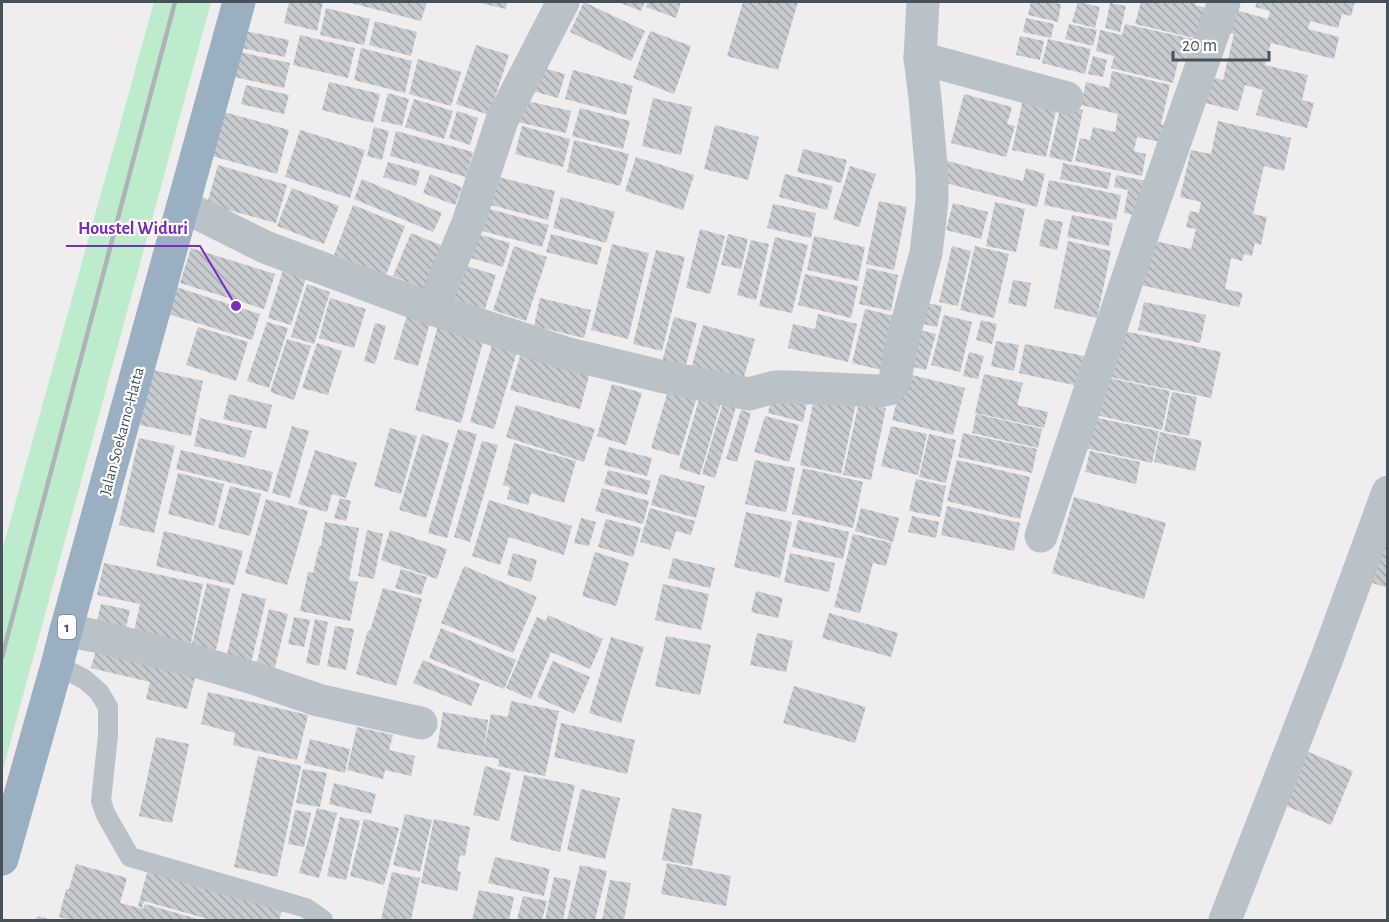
<svg xmlns="http://www.w3.org/2000/svg" width="1389" height="922" viewBox="0 0 1389 922" font-family="'Alegreya Sans',sans-serif">
<style>
.grass{fill:#bceccc}
.building{fill:url(#building-back-hatch)}
.lines{fill:none;stroke-linecap:round;stroke-linejoin:round}
.service{stroke:#b9c2c9;stroke-width:20}
.minor{stroke:#b9c2c9;stroke-width:33}
.trunk{stroke:#9ab0c2;stroke-width:33}
.rail{stroke:#afb3b7;stroke-width:4.5}
.labels{text-anchor:middle;stroke-width:4.5;stroke-linejoin:round;paint-order:stroke}
.shield{fill:#fff;stroke:#7e858b;stroke-width:1.5}
.shield-label{font-size:15px;font-weight:bold;fill:#465159}
.street-label{font-size:16px;fill:#465159;stroke:#fff}
.leader{fill:none;stroke:#7b2cbf;stroke-width:2}
.callout-dot{fill:#7b2cbf;stroke:#fff;stroke-width:2}
.callout-label{font-size:18px;text-anchor:middle;font-weight:bold;fill:#7b2cbf;stroke:#fff;stroke-width:4.5;stroke-linejoin:round;paint-order:stroke}
</style>
<defs>
<pattern id="building-back-hatch" width="6" height="6" patternUnits="userSpaceOnUse" patternTransform="scale(1.5)"><rect width="6" height="6" fill="#c7cacf"/><path d="M-1 5l2 2M0 0l6 6M5-1l2 2" fill="none" stroke="#a3a6ab"/></pattern>
</defs>
<rect width="100%" height="100%" fill="#efeded"/>
<path class="grass" d="M154,2H211L2,773V551Z"/>
<g class="building">
<path d="M289,2H323L317,31L284,23Z"/>
<path d="M347,2H427L421,21Z"/>
<path d="M476,2H507L506,9Z"/>
<path d="M584,2L645,31L631,61L570,32Z"/>
<path d="M618,2H645L641,11Z"/>
<path d="M648,2H681L676,18L646,7Z"/>
<path d="M743,2H798L778,70L727,56Z"/>
<path d="M1031,2H1049L1061,4L1058,22L1028,15Z"/>
<path d="M1078,2L1100,7L1095,28L1072,22Z"/>
<path d="M1141,2H1196L1195,5L1209,9L1202,40L1135,24Z"/>
<path d="M1257,2H1355L1351,16L1342,14L1338,28L1310,21L1308,29L1339,37L1334,59L1271,43L1265,65L1308,75L1302,100L1314,103L1307,128L1256,115L1263,90L1245,85L1238,111L1201,102L1208,76L1223,80L1234,34L1226,32L1232,9L1268,19L1270,11L1255,7Z"/>
<path d="M1110,3L1126,6L1120,32L1105,28Z"/>
<path d="M326,8L370,19L364,45L320,35Z"/>
<path d="M1026,18L1054,24L1051,38L1023,32Z"/>
<path d="M375,21L417,32L411,56L369,45Z"/>
<path d="M1069,24L1097,30L1093,46L1065,39Z"/>
<path d="M1125,24L1197,40L1193,61L1179,58L1173,83L1111,68L1114,56L1096,51L1100,30L1122,35Z"/>
<path d="M240,30L289,40L285,57L236,47Z"/>
<path d="M650,31L691,46L674,94L633,78Z"/>
<path d="M300,35L355,48L348,78L293,65Z"/>
<path d="M1020,36L1044,41L1040,60L1016,55Z"/>
<path d="M1048,39L1091,49L1085,74L1042,63Z"/>
<path d="M476,45L509,55L489,115L456,104Z"/>
<path d="M361,48L412,61L405,93L354,80Z"/>
<path d="M235,51L290,63L284,88L230,76Z"/>
<path d="M1093,56L1107,60L1103,77L1088,74Z"/>
<path d="M418,59L461,72L451,106L409,94Z"/>
<path d="M532,65L565,74L558,98L525,89Z"/>
<path d="M573,70L633,86L626,115L565,99Z"/>
<path d="M1112,71L1170,85L1161,124L1164,125L1160,142L1137,137L1134,151L1146,154L1142,176L1075,161L1080,138L1090,140L1093,127L1115,132L1118,114L1081,105L1086,82L1109,88Z"/>
<path d="M329,82L380,94L373,123L322,110Z"/>
<path d="M246,85L289,95L284,114L241,104Z"/>
<path d="M1025,90L1059,97L1046,157L1012,150Z"/>
<path d="M388,93L409,99L402,126L381,121Z"/>
<path d="M964,94L1012,107L1007,124L1015,126L1006,157L951,143Z"/>
<path d="M514,98L571,111L566,133L509,120Z"/>
<path d="M653,98L692,107L681,155L642,146Z"/>
<path d="M414,99L453,111L444,139L405,127Z"/>
<path d="M1061,105L1083,110L1072,162L1049,157Z"/>
<path d="M580,108L630,121L623,149L572,136Z"/>
<path d="M457,111L478,118L470,145L449,138Z"/>
<path d="M224,112L289,130L277,174L212,156Z"/>
<path d="M1218,121L1291,138L1284,171L1264,166L1253,214L1267,217L1261,245L1255,243L1252,256L1244,254L1242,261L1231,258L1225,289L1243,293L1239,307L1136,284L1146,239L1191,249L1196,229L1186,227L1190,211L1199,213L1201,202L1180,197L1191,150L1211,154Z"/>
<path d="M715,125L759,137L748,180L704,169Z"/>
<path d="M522,126L570,139L563,167L515,154Z"/>
<path d="M374,127L389,131L382,160L367,156Z"/>
<path d="M300,130L365,150L350,198L285,177Z"/>
<path d="M396,131L473,152L466,177L390,156Z"/>
<path d="M574,140L629,154L620,186L567,172Z"/>
<path d="M803,149L847,160L841,183L797,172Z"/>
<path d="M636,157L694,175L683,210L625,191Z"/>
<path d="M944,160L1023,181L1026,168L1045,174L1037,207L938,181Z"/>
<path d="M388,162L420,171L416,186L383,177Z"/>
<path d="M1063,163L1111,173L1108,189L1060,179Z"/>
<path d="M218,165L287,185L276,223L207,204Z"/>
<path d="M850,166L876,174L859,227L833,219Z"/>
<path d="M430,174L462,187L455,205L423,193Z"/>
<path d="M486,174L555,191L548,220L479,202Z"/>
<path d="M785,174L833,186L827,210L779,197Z"/>
<path d="M1116,175L1147,181L1140,216L1124,213L1128,190L1114,187Z"/>
<path d="M362,179L442,213L433,232L354,199Z"/>
<path d="M1049,180L1121,195L1116,220L1044,205Z"/>
<path d="M292,188L339,206L324,244L277,226Z"/>
<path d="M561,197L615,212L606,243L553,228Z"/>
<path d="M879,201L907,207L894,270L866,264Z"/>
<path d="M995,202L1025,209L1016,252L986,246Z"/>
<path d="M953,203L988,212L981,239L946,230Z"/>
<path d="M773,204L816,213L811,238L767,228Z"/>
<path d="M353,205L405,226L386,275L334,255Z"/>
<path d="M482,207L549,225L542,247L475,229Z"/>
<path d="M1072,215L1113,223L1109,246L1067,237Z"/>
<path d="M1045,219L1063,222L1057,250L1039,246Z"/>
<path d="M700,229L725,236L710,294L686,288Z"/>
<path d="M467,231L510,243L503,267L460,255Z"/>
<path d="M411,233L448,248L429,291L393,276Z"/>
<path d="M551,234L602,247L597,265L546,252Z"/>
<path d="M728,234L748,239L741,269L721,265Z"/>
<path d="M814,236L865,247L858,281L807,270Z"/>
<path d="M775,237L808,245L792,313L759,306Z"/>
<path d="M751,240L769,244L756,300L737,295Z"/>
<path d="M1068,241L1111,251L1097,318L1054,308Z"/>
<path d="M612,244L649,253L628,339L591,330Z"/>
<path d="M514,246L547,257L526,321L493,310Z"/>
<path d="M952,246L971,251L958,306L939,302Z"/>
<path d="M975,246L1009,254L994,318L960,310Z"/>
<path d="M191,248L275,274L264,309L180,283Z"/>
<path d="M656,250L685,257L662,351L633,344Z"/>
<path d="M454,262L496,275L485,309L443,296Z"/>
<path d="M867,268L898,275L891,311L859,304Z"/>
<path d="M283,270L306,278L291,325L268,318Z"/>
<path d="M805,274L858,286L851,318L798,305Z"/>
<path d="M1013,280L1031,283L1026,307L1008,303Z"/>
<path d="M307,284L330,292L314,344L291,337Z"/>
<path d="M176,287L260,314L252,340L168,314Z"/>
<path d="M330,298L366,309L354,348L319,338Z"/>
<path d="M540,298L591,310L584,338L534,326Z"/>
<path d="M916,301L942,306L937,327L912,322Z"/>
<path d="M1144,302L1206,315L1200,343L1138,330Z"/>
<path d="M409,308L432,315L418,366L394,359Z"/>
<path d="M865,309L899,317L886,371L852,363Z"/>
<path d="M818,314L857,324L848,362L788,348L793,324L815,329Z"/>
<path d="M944,315L972,322L960,372L931,365Z"/>
<path d="M674,317L697,323L684,372L661,366Z"/>
<path d="M440,318L486,331L461,423L415,410Z"/>
<path d="M981,320L997,324L992,344L976,340Z"/>
<path d="M267,322L288,328L269,388L247,381Z"/>
<path d="M375,323L386,326L375,364L364,361Z"/>
<path d="M703,325L755,339L741,387L690,373Z"/>
<path d="M198,327L248,342L236,381L186,365Z"/>
<path d="M916,329L936,334L926,370L906,365Z"/>
<path d="M1115,329L1221,352L1211,398L1105,376Z"/>
<path d="M494,338L519,345L494,429L470,422Z"/>
<path d="M287,339L311,346L294,400L270,392Z"/>
<path d="M996,341L1019,345L1014,371L991,366Z"/>
<path d="M317,343L342,351L328,395L302,388Z"/>
<path d="M1025,344L1084,356L1078,386L1019,373Z"/>
<path d="M969,352L984,356L978,379L963,376Z"/>
<path d="M521,353L590,372L580,409L510,390Z"/>
<path d="M153,370L203,381L191,436L140,425Z"/>
<path d="M904,373L965,388L953,435L892,420Z"/>
<path d="M984,374L1023,383L1017,405L1048,412L1044,428L975,413Z"/>
<path d="M1104,377L1170,391L1162,430L1096,415Z"/>
<path d="M671,381L699,390L679,456L651,448Z"/>
<path d="M612,384L642,393L626,445L597,436Z"/>
<path d="M773,391L808,399L803,422L768,413Z"/>
<path d="M1172,392L1197,397L1189,436L1164,431Z"/>
<path d="M701,393L722,399L700,475L679,468Z"/>
<path d="M229,394L272,405L266,429L223,419Z"/>
<path d="M815,394L856,403L841,474L800,465Z"/>
<path d="M725,396L738,400L715,478L702,474Z"/>
<path d="M859,402L886,408L871,480L843,475Z"/>
<path d="M516,405L595,429L584,462L506,437Z"/>
<path d="M741,410L751,413L737,462L726,459Z"/>
<path d="M976,414L1042,429L1038,448L972,433Z"/>
<path d="M765,416L799,425L789,462L754,452Z"/>
<path d="M1088,416L1159,431L1152,463L1081,447Z"/>
<path d="M200,418L252,431L245,458L194,446Z"/>
<path d="M292,426L309,431L290,498L272,493Z"/>
<path d="M891,426L927,434L918,475L881,466Z"/>
<path d="M390,428L417,436L401,494L374,486Z"/>
<path d="M458,429L477,434L447,538L428,533Z"/>
<path d="M1160,432L1202,441L1195,471L1154,462Z"/>
<path d="M963,433L1037,449L1032,473L958,457Z"/>
<path d="M422,434L449,443L426,518L399,510Z"/>
<path d="M929,434L956,440L946,483L919,477Z"/>
<path d="M139,438L175,446L154,533L119,525Z"/>
<path d="M482,441L498,445L470,542L454,537Z"/>
<path d="M514,443L576,461L564,503L531,493L528,505L507,499L510,487L503,485Z"/>
<path d="M609,447L652,458L647,476L604,465Z"/>
<path d="M181,450L273,472L268,492L176,469Z"/>
<path d="M315,450L357,463L346,498L332,494L327,512L298,504Z"/>
<path d="M1090,451L1140,462L1136,484L1085,472Z"/>
<path d="M755,460L795,468L786,512L745,504Z"/>
<path d="M957,460L1030,477L1020,519L947,501Z"/>
<path d="M803,468L863,482L853,528L792,514Z"/>
<path d="M608,470L651,481L647,495L604,484Z"/>
<path d="M178,473L224,484L214,526L168,514Z"/>
<path d="M660,474L705,486L696,518L651,505Z"/>
<path d="M916,479L946,486L940,517L909,511Z"/>
<path d="M230,486L261,494L250,536L218,528Z"/>
<path d="M602,488L649,501L643,524L595,511Z"/>
<path d="M1074,497L1166,523L1144,599L1052,573Z"/>
<path d="M340,498L351,501L346,521L334,518Z"/>
<path d="M266,499L308,511L287,585L245,573Z"/>
<path d="M489,500L572,526L564,555L509,537L500,565L472,556Z"/>
<path d="M947,506L1020,523L1014,551L941,535Z"/>
<path d="M650,508L695,521L691,535L676,531L670,550L640,542Z"/>
<path d="M861,508L899,518L893,542L855,531Z"/>
<path d="M746,512L792,522L780,578L734,567Z"/>
<path d="M912,516L939,522L936,538L908,532Z"/>
<path d="M581,518L596,522L589,546L574,543Z"/>
<path d="M606,519L641,528L633,557L598,547Z"/>
<path d="M798,520L849,532L843,559L792,547Z"/>
<path d="M325,522L359,528L349,580L358,582L350,621L300,611L308,572L313,573L319,546H321Z"/>
<path d="M1388,522V588L1366,581Z"/>
<path d="M367,530L383,534L374,579L358,576Z"/>
<path d="M390,530L447,549L437,579L381,560Z"/>
<path d="M164,531L243,551L234,585L156,566Z"/>
<path d="M853,534L892,543L886,566L873,563L860,613L834,607Z"/>
<path d="M595,552L629,563L616,606L582,596Z"/>
<path d="M513,553L537,560L531,582L507,575Z"/>
<path d="M790,553L835,563L829,592L784,582Z"/>
<path d="M673,558L715,568L710,588L668,578Z"/>
<path d="M104,563L203,584L189,652L132,640L140,604L97,595Z"/>
<path d="M464,566L537,597L513,653L441,623Z"/>
<path d="M401,569L427,577L421,595L395,588Z"/>
<path d="M207,583L230,589L215,654L191,648Z"/>
<path d="M663,584L709,594L701,630L655,620Z"/>
<path d="M383,588L422,599L396,686L356,674L368,630L370,631Z"/>
<path d="M756,591L783,598L778,618L751,612Z"/>
<path d="M242,593L266,599L251,663L226,658Z"/>
<path d="M101,604L130,610L126,628L97,621Z"/>
<path d="M269,609L288,614L273,675L255,671Z"/>
<path d="M829,613L898,633L891,657L822,638Z"/>
<path d="M548,615L603,639L590,669L551,652L531,699L506,688L537,617L546,621Z"/>
<path d="M294,617L310,620L304,647L288,644Z"/>
<path d="M315,619L328,622L319,666L306,663Z"/>
<path d="M335,626L354,629L346,670L327,666Z"/>
<path d="M441,628L516,660L504,689L429,658Z"/>
<path d="M757,633L793,641L786,672L750,665Z"/>
<path d="M666,636L711,645L700,695L655,686Z"/>
<path d="M611,637L644,647L621,723L589,713Z"/>
<path d="M97,646L197,670L187,709L146,699L150,682L91,668Z"/>
<path d="M423,660L480,684L471,706L413,683Z"/>
<path d="M553,661L590,677L574,714L537,697Z"/>
<path d="M794,686L866,707L855,743L783,723Z"/>
<path d="M208,692L308,715L297,760L233,745L235,733L201,724Z"/>
<path d="M511,701L559,711L545,776L498,766L499,759L437,748L443,712L488,720L484,750L491,714L508,717Z"/>
<path d="M561,723L635,740L627,774L554,757Z"/>
<path d="M357,727L393,735L389,750L415,756L411,776L385,770L383,779L347,770Z"/>
<path d="M156,737L189,744L172,823L139,816Z"/>
<path d="M310,739L350,749L345,773L304,763Z"/>
<path d="M1304,750L1353,771L1331,825L1282,804Z"/>
<path d="M258,756L301,766L277,877L234,867Z"/>
<path d="M485,766L511,773L499,821L473,815Z"/>
<path d="M303,769L327,773L320,807L296,803Z"/>
<path d="M524,775L575,785L560,852L510,840Z"/>
<path d="M334,783L376,794L371,814L329,804Z"/>
<path d="M581,789L620,798L605,859L567,850Z"/>
<path d="M317,808L337,813L319,878L299,873Z"/>
<path d="M672,808L702,814L692,866L662,860Z"/>
<path d="M295,810L311,813L304,847L288,844Z"/>
<path d="M405,814L432,820L420,872L393,865Z"/>
<path d="M340,817L360,821L346,880L327,876Z"/>
<path d="M364,819L399,828L384,885L350,876Z"/>
<path d="M434,819L470,827L465,856L460,855L457,871L461,872L457,891L421,883Z"/>
<path d="M495,857L550,869L544,896L488,883Z"/>
<path d="M667,863L731,876L726,906L661,894Z"/>
<path d="M76,864L127,878L120,903L143,909L145,904L201,920H72L59,917L66,889H69Z"/>
<path d="M580,865L607,871L595,920H567Z"/>
<path d="M148,869L283,907L279,920H211L144,901L142,908L138,906Z"/>
<path d="M392,872L420,878L411,920H381Z"/>
<path d="M554,877L571,880L563,920H545Z"/>
<path d="M610,880L631,883L624,920H602Z"/>
<path d="M479,890L514,897L509,920H472Z"/>
<path d="M523,896L547,901L542,920H517Z"/>
<path d="M38,916L52,920H36Z"/>
</g>
<g class="lines">
<path class="service" d="M57,665L84,679L99,692L108,707V735L101,801L106,815L130,857L306,908L323,920"/>
<g class="minor">
<path d="M920,58L1067,98"/>
<path d="M183,206L265,247L432,309L565,353L660,376L749,394L775,387H789L880,391L889,389L895,380L901,346L926,253L932,201V176L925,98L920,58L923,2"/>
<path d="M432,309L468,223L502,120L563,2"/>
<path d="M1041,536L1144,230L1224,2"/>
<path d="M66,630L100,637L198,662L253,678L318,700L421,723"/>
<path d="M1225,920L1327,658L1388,492"/>
</g>
<path class="trunk" d="M2,859L57,665L66,630L239,2"/>
<path class="rail" d="M2,657L175,2"/>
</g>
<g class="labels">
<rect class="shield" x="58" y="615" width="18" height="24" rx="4.5"/>
<g class="shield-label">
<text x="67" y="632">1</text>
</g>
<g class="street-label">
<text transform="translate(121 431) rotate(-75)" y="6">Jalan Soekarno-Hatta</text>
</g>
</g>
<path class="leader" d="M236 306L200 246H66"/>
<circle class="callout-dot" cx="236" cy="306" r="6"/>
<g class="callout-label">
<text x="133" y="234">Houstel Widuri</text>
</g>
<rect width="1389" height="922" fill="none" stroke="#465159" stroke-width="6"/>
<path d="M1173 51v9h96v-9" fill="none" stroke="#465159" stroke-width="3"/>
<text x="1182" y="51" font-size="18" fill="#465159" stroke="#ffffff" stroke-width="4.5" paint-order="stroke">20 m</text>
</svg>
